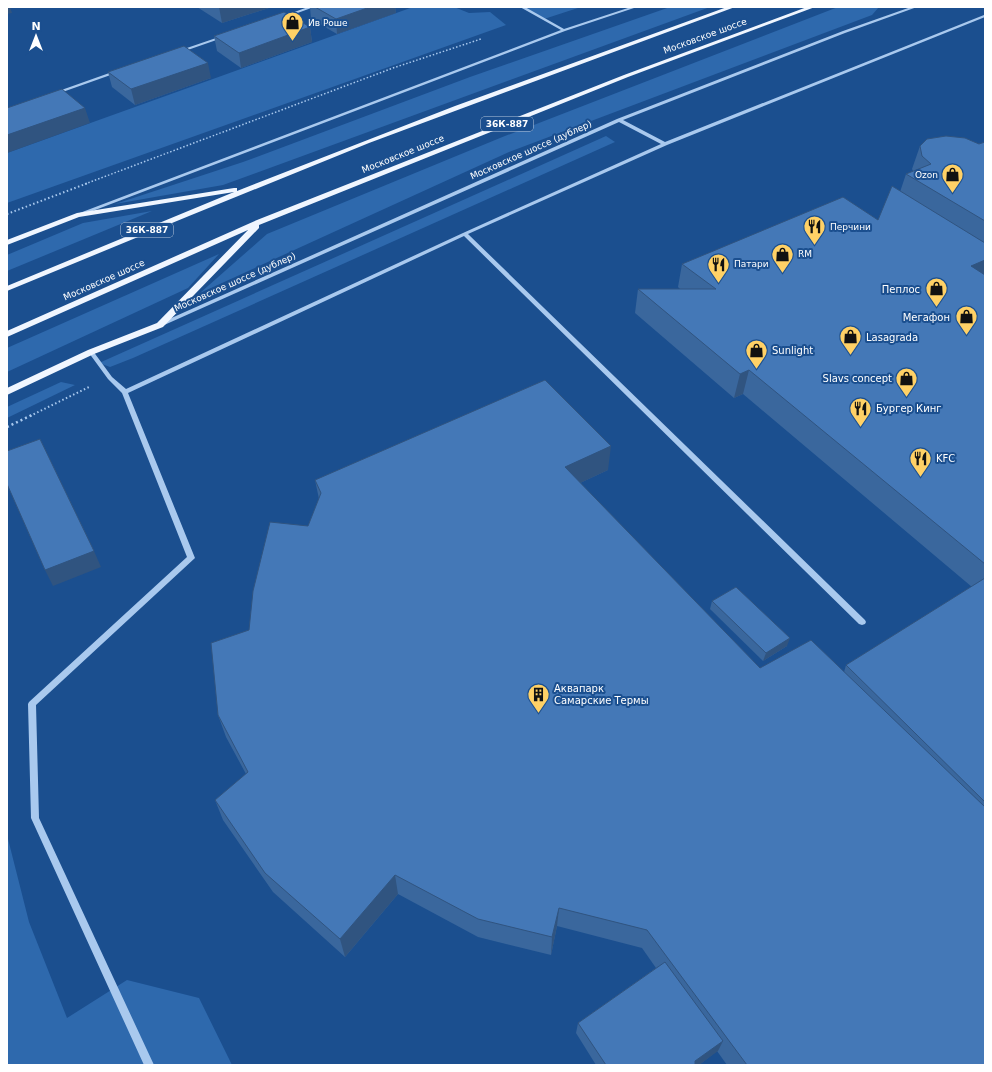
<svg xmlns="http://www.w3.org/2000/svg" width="992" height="1072" viewBox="0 0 992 1072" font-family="'DejaVu Sans',sans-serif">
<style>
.green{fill:#2e69ad}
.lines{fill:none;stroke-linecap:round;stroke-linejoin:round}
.path-far2{stroke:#a9c9ee;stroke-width:1.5;stroke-dasharray:1.5 2;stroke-linecap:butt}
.path-far1{stroke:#a9c9ee;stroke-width:2;stroke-dasharray:1.5 2.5;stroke-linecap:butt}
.path{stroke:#a9c9ee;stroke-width:2.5;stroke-dasharray:2 3;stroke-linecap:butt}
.minor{fill:#a9c9ee;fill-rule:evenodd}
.major{fill:#f0f6ff;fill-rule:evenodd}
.wall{fill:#3a679d}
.shaded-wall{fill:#305480}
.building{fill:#4478b7;stroke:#305480}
.labels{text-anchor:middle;stroke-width:4;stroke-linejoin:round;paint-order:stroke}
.far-poi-label{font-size:9px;fill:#fff;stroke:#1b4f8f;text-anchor:start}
.far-street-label{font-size:9px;fill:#fff;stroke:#1b4f8f}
.shield{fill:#1b4f8f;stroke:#bbcadd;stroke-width:1}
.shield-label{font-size:9px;font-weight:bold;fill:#fff}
.poi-label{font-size:10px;fill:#fff;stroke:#1b4f8f;text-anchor:start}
</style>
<rect width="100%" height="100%" fill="#1b4f8f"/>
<g class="green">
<path d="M413,7H454L469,13L490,12L506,25L7,203V153Z"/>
<path d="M522,7H581L544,19Z"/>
<path d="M670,7H710L223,185L115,204L243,162L470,77Z"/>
<path d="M838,7H879L872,15L509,152L200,293L267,234L500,138Z"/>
<path d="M606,136L615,142L133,358L110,367L99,363Z"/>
<path d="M152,211L7,271V255L83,223Z"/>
<path d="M219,254L188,288L7,372V348Z"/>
<path d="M61,382L75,385L7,418V407Z"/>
<path d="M7,835L29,922L67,1018L127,980L199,998L232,1065H7Z"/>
</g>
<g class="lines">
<path class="path-far2" d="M85,184L393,68L481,39"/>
<g class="path-far1">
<path d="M7,214L88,183"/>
<path d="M30,416L91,386"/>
</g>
<path class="path" d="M7,427L32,415"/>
<g class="minor">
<path d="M308,7H314L281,19L278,18Z"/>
<path d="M520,7H525L564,29L631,7H637L565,31L82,215L80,216L77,214L561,30Z"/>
<path d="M911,7H917L845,33L623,120L665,142L984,15H985V17L667,145L468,234L865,620L866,622L865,624L862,625L859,624L464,236L128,393L195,558L36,705L39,818L154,1065H144L31,818L28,704L29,702L187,557L122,393L108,379L89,353V351H93L112,377L126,389L463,233L661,144L619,122L162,326H158V324L617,119L843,31Z"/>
<path d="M222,36L225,37L182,52L178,51Z"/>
<path d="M115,71L119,72L57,94L53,93Z"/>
</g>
<g class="major">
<path d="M727,7H735L369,143L189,216L7,291V286L234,192L79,217L7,245V240L77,213L234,188H237V191L455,106Z"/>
<path d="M807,7H815L628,77L259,225V228L163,327L94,354L7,395V388L88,350L157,323L248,230L7,337V331L257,220L624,75Z"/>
</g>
</g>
<g class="wall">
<path d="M197,7H272L222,23Z"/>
<path d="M310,7H395L396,13L337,34L311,19Z"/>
<path d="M310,27L312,42L241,68L217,51L214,36Z"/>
<path d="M108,72L211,78L135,105L112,87Z"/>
<path d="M985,142V1065H727L717,1051L699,1065H596L576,1033L578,1023L656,968L642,948L557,926L551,955L478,937L398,894L345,957L273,892L223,820L215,800L246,774L226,737L218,715L249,630L308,526L319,499L315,480L608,470L580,483L760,668L844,672L846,665L972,587L743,394L734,398L635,313L638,289H680L678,287L682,264L878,220L900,192L906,174L913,171L912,169L920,146L979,144Z"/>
<path d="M712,601L787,646L763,661L710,609Z"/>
</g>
<g class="shaded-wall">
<path d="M7,7H10L12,13L7,14Z"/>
<path d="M219,7H272L222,23Z"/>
<path d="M370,7H395L396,13L337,34L336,19Z"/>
<path d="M310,27L312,42L241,68L239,53Z"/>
<path d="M208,63L211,78L135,105L131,89Z"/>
<path d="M85,108L90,123L7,153V135Z"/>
<path d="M985,260V279L971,266Z"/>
<path d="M749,370L743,394L734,398L740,374Z"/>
<path d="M611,446L608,470L563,491L565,467Z"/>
<path d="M94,551L101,567L53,586L45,570Z"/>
<path d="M790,638L787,646L763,661L766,653Z"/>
<path d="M395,875L398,894L345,957L340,939Z"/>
<path d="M559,908L557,926L551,955L552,937Z"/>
<path d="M723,1041L718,1051L699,1065H694L695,1061Z"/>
</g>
<g class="building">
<path d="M315,7H370L336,19Z"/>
<path d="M284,12L310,27L239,53L214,36Z"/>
<path d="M184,46L208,63L131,89L108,72Z"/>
<path d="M62,89L85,108L7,135V108Z"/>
<path d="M946,136L965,138L979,144L985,142V221L906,174L931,164L922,156L920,146L927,139Z"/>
<path d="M892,186L985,243V260L971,266L985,275V564L749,370L740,374L638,289H716L682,264L843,197L878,220Z"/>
<path d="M545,380L611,446L565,467L760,668L811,640L985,807V1065H747L647,930L559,908L552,937L478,919L395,875L340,939L265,873L215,800L248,772L218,715L211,643L249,630L253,591L270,522L308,526L321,493L315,480Z"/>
<path d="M40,439L94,551L45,570L7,484V451Z"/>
<path d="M985,578V802L846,665Z"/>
<path d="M736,587L790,638L766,653L712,601Z"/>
<path d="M665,962L723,1041L695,1061V1065H606L578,1023Z"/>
</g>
<defs>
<symbol id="shop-pin" viewBox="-11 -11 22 30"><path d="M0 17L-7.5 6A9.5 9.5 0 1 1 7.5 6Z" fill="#ffd166" stroke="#1b4f8f"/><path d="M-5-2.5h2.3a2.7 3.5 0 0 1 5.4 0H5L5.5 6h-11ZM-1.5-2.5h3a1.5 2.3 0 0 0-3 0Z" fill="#111"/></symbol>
<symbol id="restaurant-pin" viewBox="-11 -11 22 30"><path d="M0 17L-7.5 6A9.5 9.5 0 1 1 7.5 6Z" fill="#ffd166" stroke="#1b4f8f"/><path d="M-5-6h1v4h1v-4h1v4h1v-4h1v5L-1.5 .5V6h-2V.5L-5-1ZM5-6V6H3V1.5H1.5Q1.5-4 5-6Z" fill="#111"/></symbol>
<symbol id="building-pin" viewBox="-11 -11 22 30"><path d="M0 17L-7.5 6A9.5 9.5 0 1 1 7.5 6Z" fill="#ffd166" stroke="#1b4f8f"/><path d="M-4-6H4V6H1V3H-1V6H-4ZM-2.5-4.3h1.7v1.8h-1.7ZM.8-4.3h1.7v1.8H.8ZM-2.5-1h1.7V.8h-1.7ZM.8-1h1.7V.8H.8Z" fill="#111"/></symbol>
</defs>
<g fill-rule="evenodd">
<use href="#shop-pin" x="280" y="10" width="25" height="34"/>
<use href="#shop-pin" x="940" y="162" width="25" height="34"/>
<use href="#restaurant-pin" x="802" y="214" width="25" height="34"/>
<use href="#shop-pin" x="770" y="242" width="25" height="34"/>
<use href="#restaurant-pin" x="706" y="252" width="25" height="34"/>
<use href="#shop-pin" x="924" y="276" width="25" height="34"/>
<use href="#shop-pin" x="954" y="304" width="25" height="34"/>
<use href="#shop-pin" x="838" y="324" width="25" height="34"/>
<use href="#shop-pin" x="744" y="338" width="25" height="34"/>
<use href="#shop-pin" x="894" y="366" width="25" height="34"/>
<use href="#restaurant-pin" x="848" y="396" width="25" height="34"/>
<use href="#restaurant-pin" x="908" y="446" width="25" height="34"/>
<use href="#building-pin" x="526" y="682" width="25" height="34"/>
</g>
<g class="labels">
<g class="far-poi-label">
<text x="308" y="26">Ив Роше</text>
<text x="938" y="178" text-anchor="end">Ozon</text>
<text x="830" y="230">Перчини</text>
<text x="798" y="257">RM</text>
<text x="734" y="267">Патари</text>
</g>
<g class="far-street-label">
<text transform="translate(705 36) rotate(-20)" y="3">Московское шоссе</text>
<text transform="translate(531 150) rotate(-24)" y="3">Московское шоссе (дублер)</text>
<text transform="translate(403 154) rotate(-22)" y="3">Московское шоссе</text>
<text transform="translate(104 280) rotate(-24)" y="3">Московское шоссе</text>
<text transform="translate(235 282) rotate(-24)" y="3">Московское шоссе (дублер)</text>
</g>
<g class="shield">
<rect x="481" y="117" width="52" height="14" rx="3"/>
<rect x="121" y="223" width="52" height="14" rx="3"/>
</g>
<g class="shield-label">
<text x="507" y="127">36К-887</text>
<text x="147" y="233">36К-887</text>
</g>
<g class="poi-label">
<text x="920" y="293" text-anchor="end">Пеплос</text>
<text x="950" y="321" text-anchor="end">Мегафон</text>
<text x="866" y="341">Lasagrada</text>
<text x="772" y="354">Sunlight</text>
<text x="892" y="382" text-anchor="end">Slavs concept</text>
<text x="876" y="412">Бургер Кинг</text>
<text x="936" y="462">KFC</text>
<text x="554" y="692">Аквапарк<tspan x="554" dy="12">Самарские Термы</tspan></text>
</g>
</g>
<rect width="992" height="1072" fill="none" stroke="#ffffff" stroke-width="16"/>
<g transform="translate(36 36)" stroke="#1b4f8f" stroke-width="3" paint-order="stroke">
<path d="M0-3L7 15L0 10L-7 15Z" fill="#ffffff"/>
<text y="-6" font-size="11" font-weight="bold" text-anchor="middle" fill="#ffffff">N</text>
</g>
</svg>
